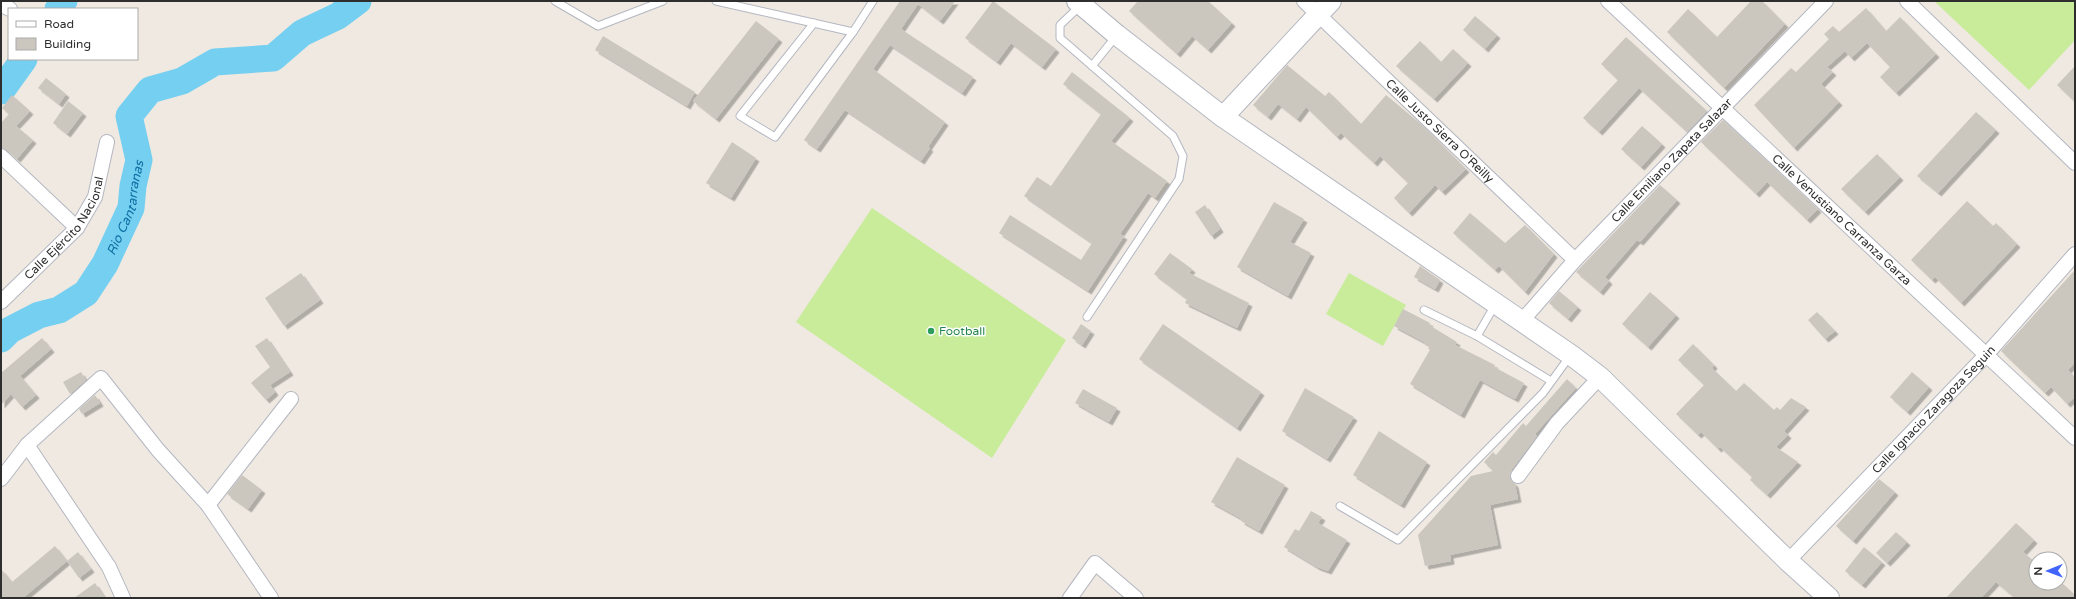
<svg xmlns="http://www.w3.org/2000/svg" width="2076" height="599" viewBox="0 0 2076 599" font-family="'Varela Round',sans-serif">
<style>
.pitch{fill:#c9ec9a}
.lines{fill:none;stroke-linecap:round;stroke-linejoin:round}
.river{stroke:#75cff0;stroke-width:27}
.building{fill:#cbc7bf;filter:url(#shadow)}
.lane-casing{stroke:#b4b7c1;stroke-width:9}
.street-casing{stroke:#b4b7c1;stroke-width:16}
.secondary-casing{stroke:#b4b7c1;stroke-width:22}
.lane{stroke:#fff;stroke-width:7}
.street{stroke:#fff;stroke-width:14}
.secondary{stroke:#fff;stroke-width:20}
.leisure-dot{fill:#2e9e5b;stroke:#fff;stroke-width:1.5}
.labels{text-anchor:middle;stroke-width:3;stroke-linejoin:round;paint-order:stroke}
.street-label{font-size:12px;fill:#2e2e2e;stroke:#fff}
.leisure-label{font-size:12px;fill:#27864d;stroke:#fff;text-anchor:start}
.water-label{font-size:13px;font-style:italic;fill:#0d6fa3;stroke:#fff}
</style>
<defs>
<filter id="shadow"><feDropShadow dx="3.5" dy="3.5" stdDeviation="0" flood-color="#0004"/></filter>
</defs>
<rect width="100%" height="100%" fill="#efe9e1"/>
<g class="pitch">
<path d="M1934,1H2075V40L2029,90Z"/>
<path d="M872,208L1066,340L992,458L796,322Z"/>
<path d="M1349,273L1406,305L1383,346L1326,314Z"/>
</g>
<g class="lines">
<g class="river">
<path d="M58,9L64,1"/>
<path d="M1,91L24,59"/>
<path id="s1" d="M1,339L10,330L39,315L59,310L86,293L105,264L131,208L133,186L139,160L129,116L150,90L182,81L215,62L273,58L302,33L338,16L358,1"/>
</g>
</g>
<g class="building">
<path d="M900,1H955L940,21L918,4L901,29L973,77L962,93L890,45L873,69L945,122L928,147L930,148L921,161L845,110L817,149L804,140Z"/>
<path d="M993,1L1056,49L1042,67L1011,43L997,62L965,38Z"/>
<path d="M1138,1H1208L1232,23L1208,50L1192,36L1177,54L1129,11Z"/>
<path d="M1751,1H1762L1785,24L1724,88L1667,32L1688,9L1717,37Z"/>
<path d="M1866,8L1886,31L1900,17L1936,54L1896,93L1880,77L1890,67L1867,43L1851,58L1845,51L1827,67L1833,72L1821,84L1839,102L1794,148L1754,105L1791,68L1796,72L1829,39L1824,34L1833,26L1839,32Z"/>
<path d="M1475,16L1497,35L1485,49L1463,30Z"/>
<path d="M756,21L779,39L716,119L693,101Z"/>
<path d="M603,36L695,92L687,106L595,50Z"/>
<path d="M1626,37L1707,111L1687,132L1639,88L1599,132L1583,118L1618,80L1601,64Z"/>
<path d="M1420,41L1441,62L1453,49L1468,63L1434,99L1396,66Z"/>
<path d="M1287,65L1325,96L1329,92L1361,124L1386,95L1422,125L1466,169L1442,192L1435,185L1409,213L1394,198L1408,183L1380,156L1374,163L1341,133L1337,137L1306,107L1297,119L1278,104L1268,117L1253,105Z"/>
<path d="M2075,66V102L2057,85Z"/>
<path d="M1072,72L1130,118L1111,141L1167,181L1155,198L1148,193L1120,234L1124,236L1088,291L999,233L1010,215L1081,260L1092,243L1024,196L1037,177L1051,186L1101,114L1063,84Z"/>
<path d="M46,78L66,94L59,104L38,88Z"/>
<path d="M12,95L30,111L16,126L33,140L17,159L7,150L1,148V123L9,114L2,108Z"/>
<path d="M68,101L83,113L67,134L53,123Z"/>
<path d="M1976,112L1996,130L1938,193L1917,176Z"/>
<path d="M1723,120L1818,209L1807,220L1767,182L1756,194L1701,142Z"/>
<path d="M1642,126L1662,144L1641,167L1621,149Z"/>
<path d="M732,142L756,158L731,198L706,183Z"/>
<path d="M1877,154L1900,177L1865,212L1841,189Z"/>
<path d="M1660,185L1677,200L1640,242L1637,240L1605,277L1609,281L1600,292L1576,272Z"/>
<path d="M1967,201L1993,226L1996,223L2017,244L1961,303L1935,277L1932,280L1911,260Z"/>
<path d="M1274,202L1304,219L1290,242L1311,253L1288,296L1237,267Z"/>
<path d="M1205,205L1220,229L1211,236L1195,212Z"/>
<path d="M1470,213L1505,243L1525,225L1554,254L1525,292L1499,266L1495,270L1453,233Z"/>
<path d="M1170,253L1192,269L1189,273L1249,303L1237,328L1185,303L1187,299L1154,274Z"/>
<path d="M1420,266L1440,280L1435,289L1414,277Z"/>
<path d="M2075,270V362L2068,370L2075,378V397L2067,404L2051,387L2045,393L2001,351Z"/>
<path d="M301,273L320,300L284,326L265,298Z"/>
<path d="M1559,291L1578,307L1568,319L1549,303Z"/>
<path d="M1650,292L1676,315L1648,347L1622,324Z"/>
<path d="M1403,309L1430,323L1429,325L1457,342L1455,345L1495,365L1494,367L1524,383L1515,399L1480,380L1461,415L1410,384L1431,348L1425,345L1426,343L1394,326Z"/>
<path d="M1817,312L1835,331L1825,339L1808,320Z"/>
<path d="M1081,324L1091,331L1082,345L1072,338Z"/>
<path d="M1163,324L1261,392L1237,428L1139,359Z"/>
<path d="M42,338L51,349L20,376L36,395L22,407L11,394L1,405V373Z"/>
<path d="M267,338L290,372L270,385L275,392L266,400L251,383L270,367L255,346Z"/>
<path d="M1693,344L1714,365L1712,368L1736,391L1744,383L1774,410L1777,407L1780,410L1791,398L1806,407L1784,431L1788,435L1776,447L1798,462L1767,495L1750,480L1752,477L1720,447L1718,449L1701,432L1698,435L1676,414L1704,385L1678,360Z"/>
<path d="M81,372L86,380L70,394L63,382Z"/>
<path d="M1912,372L1929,387L1907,412L1890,397Z"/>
<path d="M1567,379L1576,388L1535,434L1537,436L1512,469L1510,479L1515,484L1518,499L1490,505L1498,545L1450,555L1451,561L1425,566L1418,535L1471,476L1493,471L1484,462L1493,452L1496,455L1523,423L1526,426Z"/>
<path d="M1305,388L1354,417L1327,459L1282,431Z"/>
<path d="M1083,389L1117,408L1109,422L1075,403Z"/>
<path d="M95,395L100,403L82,414L79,409Z"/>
<path d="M1379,431L1427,462L1401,505L1353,475Z"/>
<path d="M1237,457L1285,485L1259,531L1241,521L1242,519L1211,502Z"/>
<path d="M242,475L262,490L248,509L227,494Z"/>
<path d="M1879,479L1895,492L1853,541L1836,526Z"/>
<path d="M1311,511L1322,517L1318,523L1347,540L1328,571L1317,567L1284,547L1295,529L1299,531Z"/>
<path d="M2016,523L2034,540L2023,552L2036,563V583H2062L2075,595V598H2015L1996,582L1981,598H1946Z"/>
<path d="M1896,532L1907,542L1887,563L1876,553Z"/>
<path d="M55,546L67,561L23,598H1V569L12,582Z"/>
<path d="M1864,547L1882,562L1862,585L1845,571Z"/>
<path d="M78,552L91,569L79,578L67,561Z"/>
<path d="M95,583L105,598H74Z"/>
</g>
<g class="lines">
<defs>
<g id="lane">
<path d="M555,1L598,26L663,1"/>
<path d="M716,1L853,32"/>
<path d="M1080,6L1060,25V38L1173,136L1183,156L1179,179L1087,317"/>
<path d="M814,23L740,116L775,137L853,32L873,1"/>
<path d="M1092,66L1117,35"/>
<path d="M1424,310L1477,336L1551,381"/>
<path d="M1477,336L1495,305"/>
<path d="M1340,506L1398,540L1543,393L1570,356"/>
</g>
<g id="street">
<path id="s2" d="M1304,1L1575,260"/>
<path id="s3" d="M1608,1L2075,438"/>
<path d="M1907,1L2075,163"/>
<path d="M1,5L10,9"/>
<path d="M1,156L77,228"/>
<path id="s4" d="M1,302L77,228L95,197L107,142"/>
<path id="s5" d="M1521,322L1575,260L1826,1"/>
<path d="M27,445L109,567L123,598"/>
<path d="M1518,476L1557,423L1600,377"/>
<path d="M1,479L27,445L101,378L158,450L208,505L271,598"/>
<path d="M208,505L291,399"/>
<path id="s6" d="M1788,561L1987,354L2075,254"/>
<path d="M1070,598L1095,563L1136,598"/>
</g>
<g id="secondary">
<path d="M1077,1L1117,35L1223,117L1571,355L1600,377L1788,561L1829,598"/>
<path d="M1223,117L1331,1"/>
</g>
</defs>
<use href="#lane" class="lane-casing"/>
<use href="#street" class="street-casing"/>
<use href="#secondary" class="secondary-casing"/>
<use href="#lane" class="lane"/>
<use href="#street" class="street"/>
<use href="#secondary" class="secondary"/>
</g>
<circle class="leisure-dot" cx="931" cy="331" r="4"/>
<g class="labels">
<g class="street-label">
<text dy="4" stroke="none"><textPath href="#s2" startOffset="188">Calle Justo Sierra O'Reilly</textPath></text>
<text dy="4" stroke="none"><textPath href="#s5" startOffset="221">Calle Emiliano Zapata Salazar</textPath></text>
<text dy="4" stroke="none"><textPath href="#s3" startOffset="320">Calle Venustiano Carranza Garza</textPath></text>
<text dy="4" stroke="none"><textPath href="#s4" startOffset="99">Calle Ejército Nacional</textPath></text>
<text dy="4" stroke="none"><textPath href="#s6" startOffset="210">Calle Ignacio Zaragoza Seguin</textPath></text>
</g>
<g class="leisure-label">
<text x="939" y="335">Football</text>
</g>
<g class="water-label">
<text dy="5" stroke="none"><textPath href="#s1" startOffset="193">Rio Cantarranas</textPath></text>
</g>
</g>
<rect width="2076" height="599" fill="none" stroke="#2e2e2e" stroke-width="4"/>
<rect x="8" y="8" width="130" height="52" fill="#ffffff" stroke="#ababab"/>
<rect x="16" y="21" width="20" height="6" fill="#ffffff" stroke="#ababab"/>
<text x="44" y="28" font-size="12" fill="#2e2e2e">Road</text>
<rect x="16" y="38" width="20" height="12" fill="#cbc7bf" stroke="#ababab"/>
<text x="44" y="48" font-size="12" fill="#2e2e2e">Building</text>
<g transform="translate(2048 571) rotate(269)"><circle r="19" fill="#ffffff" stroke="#ababab"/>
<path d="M0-3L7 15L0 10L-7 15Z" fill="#4264fb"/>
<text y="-6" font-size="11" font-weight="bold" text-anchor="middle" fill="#2e2e2e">N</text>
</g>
</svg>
